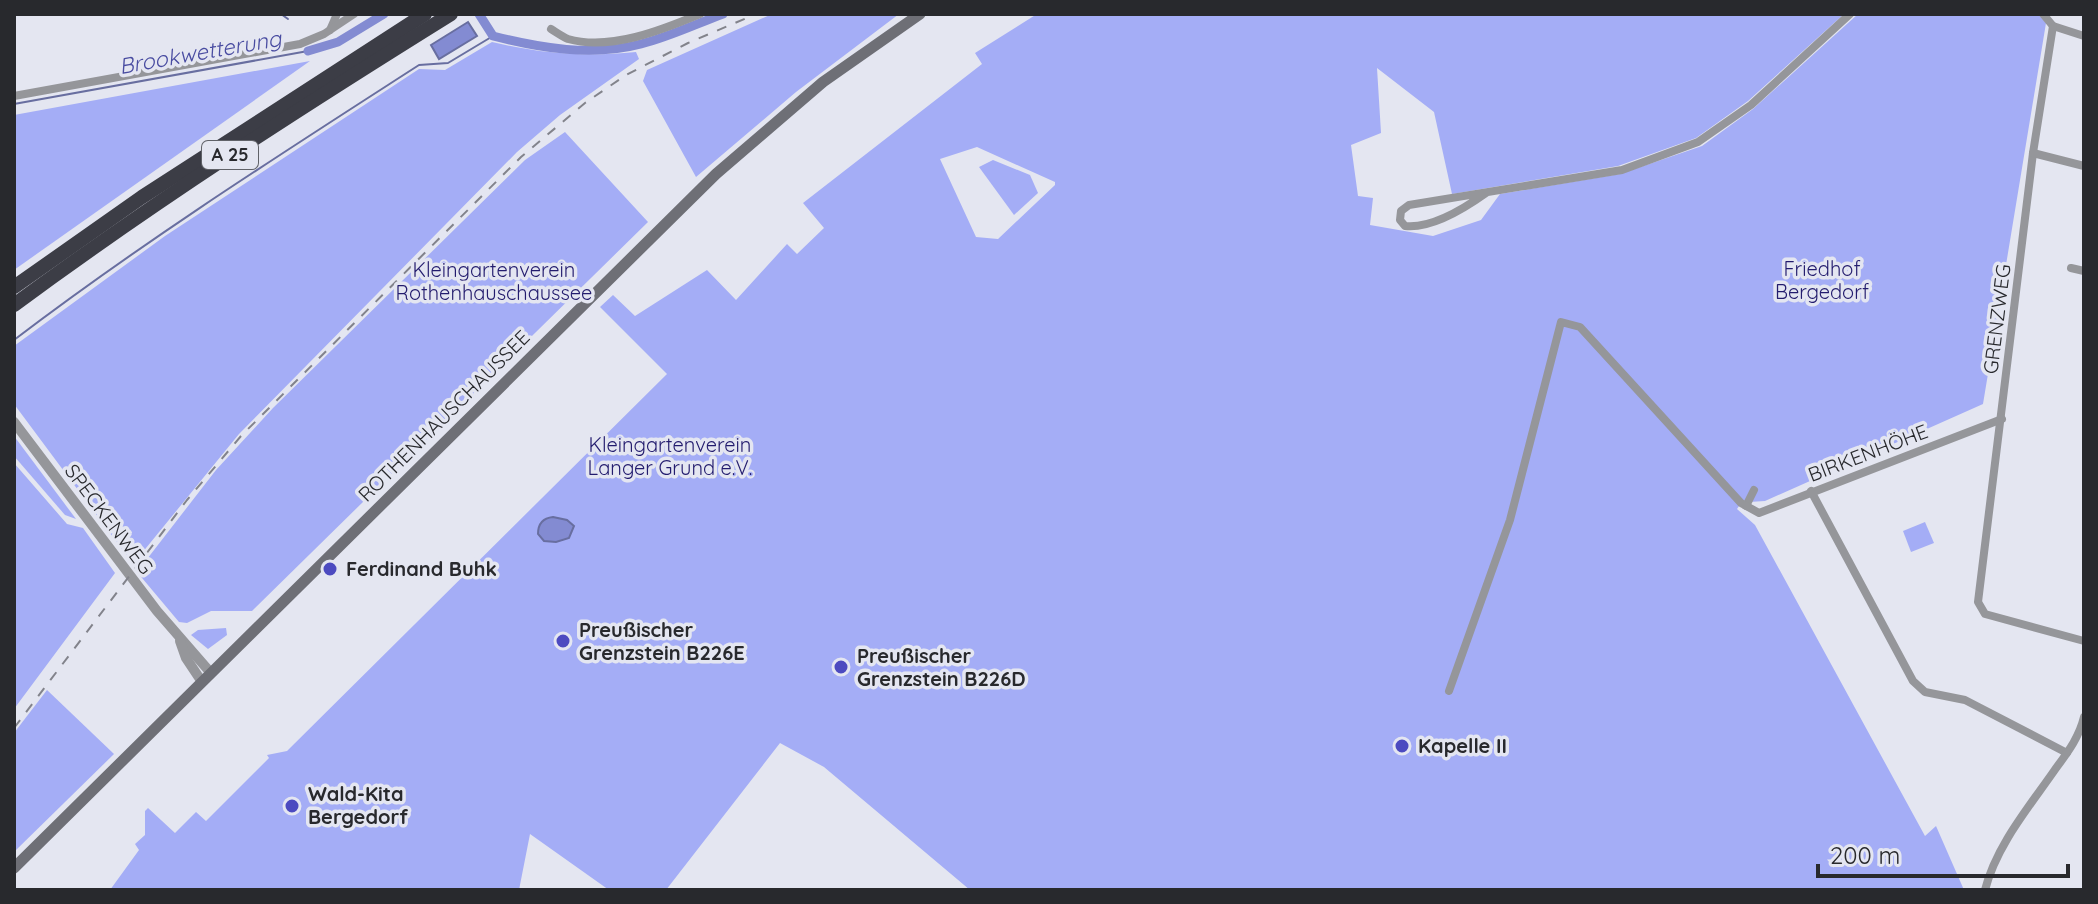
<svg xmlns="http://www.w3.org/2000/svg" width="2098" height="904" viewBox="0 0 2098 904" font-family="Quicksand,sans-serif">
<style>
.green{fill:#a4adf6;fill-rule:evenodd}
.water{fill:#838bd2;stroke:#686ea0;stroke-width:2}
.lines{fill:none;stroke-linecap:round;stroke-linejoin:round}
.stream{stroke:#686ea0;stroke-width:2}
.canal{stroke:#838bd2;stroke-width:9}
.minor{stroke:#95969a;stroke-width:8}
.tertiary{stroke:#95969a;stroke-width:10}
.secondary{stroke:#6e6f76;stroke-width:11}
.motorway{stroke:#3c3d46;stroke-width:14}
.rail{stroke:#82838b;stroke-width:2;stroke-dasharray:10 10;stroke-linecap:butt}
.poi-dot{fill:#4c4ac0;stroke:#e4e6f1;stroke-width:3}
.labels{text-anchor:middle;stroke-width:7;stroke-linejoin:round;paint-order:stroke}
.shield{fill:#e4e6f1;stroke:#606268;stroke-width:2}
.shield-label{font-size:18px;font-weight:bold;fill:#28292d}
.park-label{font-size:20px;fill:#231c6e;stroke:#e4e6f1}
.street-label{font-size:20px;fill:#28292d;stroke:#e4e6f1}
.poi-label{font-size:20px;font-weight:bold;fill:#28292d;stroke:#e4e6f1;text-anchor:start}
.water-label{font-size:22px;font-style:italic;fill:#494ca1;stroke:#e4e6f1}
</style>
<rect width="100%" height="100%" fill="#e4e6f1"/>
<g class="green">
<path d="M772,14H899L796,92L696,177L643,81L647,70Z"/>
<path d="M1037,14H1844L1748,101L1696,138L1618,166L1452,194L1434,112L1377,68L1381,133L1351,145L1358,196L1373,198L1370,225L1433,236L1481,220L1500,194L1620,174L1702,146L1753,109L1858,14H2038L2046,23L1983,404L1765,501L1749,502L1743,500L1737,509L1755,525L1925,836L1936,826L1964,890H970L824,767L780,743L666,890H609L530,834L519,890H110L139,850L135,844L145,835V811L148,808L175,833L196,812L206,821L269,758L267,755L287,751L667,374L600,307L613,295L635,316L707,270L736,300L787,244L797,254L824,228L803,203L982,64L975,53ZM977,147L1055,182V185L998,239L976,237L940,159Z"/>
<path d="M492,42C543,54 584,57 636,52L639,59L560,115L517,152L239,434L133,564L14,404V346L165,236L419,69L445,70Z"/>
<path d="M310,61L14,270V115Z"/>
<path d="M565,132L648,222L252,611H211L187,623L179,622L137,572L216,470L273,408L525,160Z"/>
<path d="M993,160L1030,175L1038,193L1014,215L979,167Z"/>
<path d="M14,436L76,519L65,515L14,456Z"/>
<path d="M14,463L67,524L83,528L115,573L14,709Z"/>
<path d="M1925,522L1934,543L1911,552L1903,531Z"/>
<path d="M226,628L227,635L208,649L191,635L198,630Z"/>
<path d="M47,690L114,754L14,852V733Z"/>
</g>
<g class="water">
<path d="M468,22L477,36L439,59L431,45Z"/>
<path d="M553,517L567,520L574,526L569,538L556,542L544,541L538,534C538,523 543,518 553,517Z"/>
</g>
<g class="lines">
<g class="stream">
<path d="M281,14L288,19"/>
<path d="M14,104L308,51"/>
<path d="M14,340C144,241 281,154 419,65L448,63L493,36"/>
</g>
<g class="canal">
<path d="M479,14L493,36C540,48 592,57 641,44C669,37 696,24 723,14"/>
<path d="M308,51L338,42L384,14"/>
</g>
<g class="minor">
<path d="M2043,14L2053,26L2084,36"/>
<path d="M2053,26L2033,153L1978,602L1985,614L2084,641"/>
<path d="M551,29C556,32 563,37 568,39C610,51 662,30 700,14"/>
<path d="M330,30L337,14"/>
<path d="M14,96L300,44L324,34L354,14"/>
<path d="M2033,153L2084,166"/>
<path d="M1486,193C1465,208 1432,229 1405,226L1400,220L1401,211L1409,205L1622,170L1698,142L1751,105L1850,14"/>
<path d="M2071,268L2084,271"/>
<path d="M1811,491L1913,681L1925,692L1965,700L2067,753"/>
<path d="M1746,506L1754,490"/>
<path d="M1449,691L1510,520L1561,322L1580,327L1741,503L1759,513L2002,419"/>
<path d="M1985,890C1996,846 2029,807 2054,771C2067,753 2079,738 2084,717"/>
</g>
<g class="tertiary">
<path d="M14,422L157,611L210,672"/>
<path d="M180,641L186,658L202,682"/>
</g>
<path class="secondary" d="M14,868L716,174L823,82L920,14"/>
<g class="motorway">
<path d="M14,287L142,197L425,14"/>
<path d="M14,305C155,201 303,106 451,14"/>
</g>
<path class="rail" d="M14,728L187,500L241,436L521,157L585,103L626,75L688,43L756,14"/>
</g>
<g class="poi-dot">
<circle cx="330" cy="569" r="8"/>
<circle cx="563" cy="641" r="8"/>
<circle cx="841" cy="667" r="8"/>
<circle cx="1402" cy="746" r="8"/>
<circle cx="292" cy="806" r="8"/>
</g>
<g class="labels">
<rect class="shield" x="202" y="141" width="56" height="28" rx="6"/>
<g class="shield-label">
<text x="230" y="161">A 25</text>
</g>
<g class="park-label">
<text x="1822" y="276">Friedhof<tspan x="1822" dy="23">Bergedorf</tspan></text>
<text x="494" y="277">Kleingartenverein<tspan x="494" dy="23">Rothenhauschaussee</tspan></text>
<text x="670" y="452">Kleingartenverein<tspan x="670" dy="23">Langer Grund e.V.</tspan></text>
</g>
<g class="street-label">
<text transform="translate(1997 319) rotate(-83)" y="7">GRENZWEG</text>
<text transform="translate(444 416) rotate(-45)" y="7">ROTHENHAUSCHAUSSEE</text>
<text transform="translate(1868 453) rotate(-21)" y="7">BIRKENHÖHE</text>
<text transform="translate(109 519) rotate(53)" y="7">SPECKENWEG</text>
</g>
<g class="poi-label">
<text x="346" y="576">Ferdinand Buhk</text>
<text x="579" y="637">Preußischer<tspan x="579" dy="23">Grenzstein B226E</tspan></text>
<text x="857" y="663">Preußischer<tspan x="857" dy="23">Grenzstein B226D</tspan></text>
<text x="1418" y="753">Kapelle II</text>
<text x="308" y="801">Wald-Kita<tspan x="308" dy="23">Bergedorf</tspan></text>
</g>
<g class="water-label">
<text transform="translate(200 52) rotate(-10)" y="8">Brookwetterung</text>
</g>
</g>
<rect width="2098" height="904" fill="none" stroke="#28292d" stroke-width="32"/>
<path d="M1818 864v12h250v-12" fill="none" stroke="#28292d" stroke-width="4"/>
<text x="1830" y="864" font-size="24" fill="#28292d" stroke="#e4e6f1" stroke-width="6" paint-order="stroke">200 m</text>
</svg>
